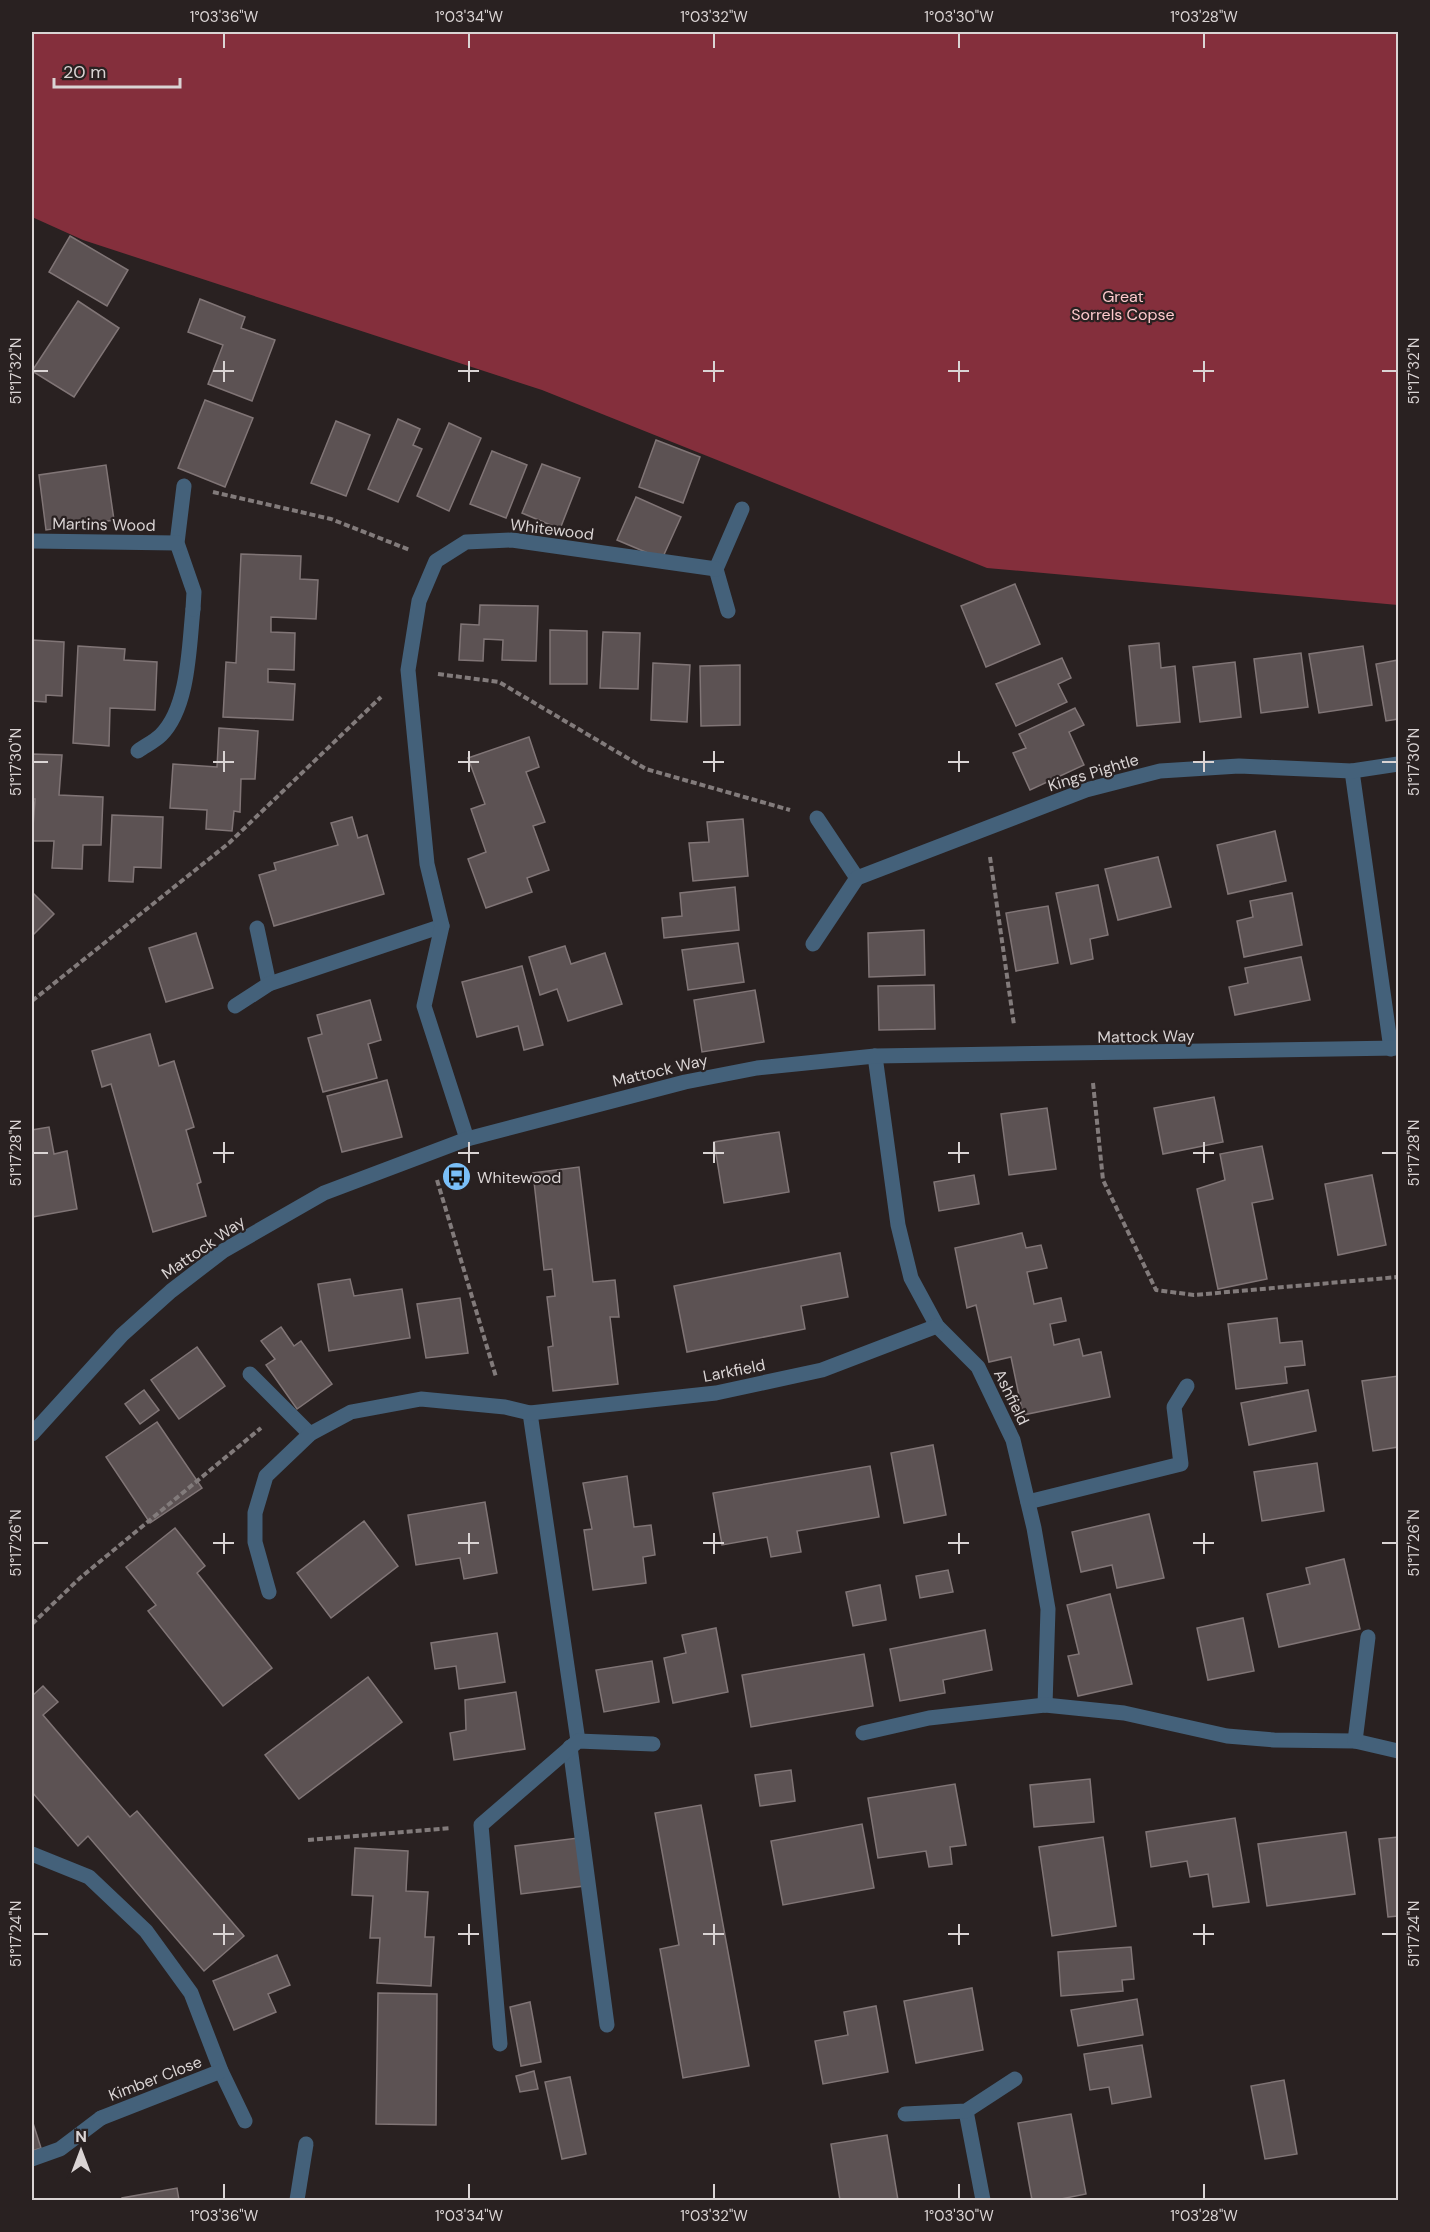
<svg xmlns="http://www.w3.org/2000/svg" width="1430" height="2232" viewBox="0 0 1430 2232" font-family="'DM Sans',sans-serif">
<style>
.forest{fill:#842f3c}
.building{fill:#5c5253;stroke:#807576;stroke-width:1.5}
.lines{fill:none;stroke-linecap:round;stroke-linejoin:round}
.path{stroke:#827b7b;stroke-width:4;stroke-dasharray:6 3;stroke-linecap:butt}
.lane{stroke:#44617a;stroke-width:15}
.street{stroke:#44617a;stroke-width:15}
.ticks{fill:none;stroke:#dad4d4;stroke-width:2}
.labels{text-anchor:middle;stroke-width:4.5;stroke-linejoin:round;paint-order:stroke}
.park-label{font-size:16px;fill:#fecacd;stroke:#292121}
.street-label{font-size:16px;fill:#dad4d4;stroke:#292121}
.poi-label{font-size:16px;fill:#dad4d4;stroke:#292121;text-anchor:start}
.neatline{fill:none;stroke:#dad4d4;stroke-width:2}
.ticks-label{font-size:15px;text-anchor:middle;fill:#dad4d4}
</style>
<rect width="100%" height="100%" fill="#292121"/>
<path class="forest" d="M32,32H1398V605L987,568L542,390L83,240L32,217Z"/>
<g class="building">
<path d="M70,236L128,270L107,306L49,272Z"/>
<path d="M200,299L245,317L241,328L275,340L252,401L208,384L223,345L188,332Z"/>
<path d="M78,301L119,328L74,397L32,371Z"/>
<path d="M205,400L253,418L225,487L178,468Z"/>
<path d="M398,419L420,429L413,445L422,449L398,502L368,489Z"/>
<path d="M336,421L370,435L346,496L311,483Z"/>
<path d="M449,423L481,438L449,511L417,496Z"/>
<path d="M656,440L700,457L683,503L639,487Z"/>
<path d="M492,451L527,465L506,518L470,504Z"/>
<path d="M542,464L580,478L560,529L522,513Z"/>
<path d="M106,465L114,520L46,530L39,475Z"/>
<path d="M636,497L681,517L662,559L617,540Z"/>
<path d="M241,554L301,556L300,579L318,580L316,619L271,617V632L295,633L294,670L268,669V682L295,684L293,720L223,717L226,662L236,663Z"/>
<path d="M1015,584L1040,644L986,667L961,606Z"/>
<path d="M480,605L538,606L536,661L502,660L503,640L484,639L483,661L459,660L461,624L479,625Z"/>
<path d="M550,630L587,631V684H550Z"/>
<path d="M603,632L640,633L638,689L600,688Z"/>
<path d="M32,640L64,642L62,696L46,695V702L32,701Z"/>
<path d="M1159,643L1161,668L1175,666L1180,722L1137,726L1129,646Z"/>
<path d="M78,646L125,649L124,660L157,662L155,710L110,708L109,746L73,743Z"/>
<path d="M1363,646L1372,705L1319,713L1309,654Z"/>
<path d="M1301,653L1308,707L1261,713L1254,659Z"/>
<path d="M1062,658L1071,678L1058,684L1067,702L1016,726L996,684Z"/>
<path d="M1398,660V719L1386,721L1376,664Z"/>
<path d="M1235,662L1241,717L1200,722L1193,667Z"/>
<path d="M653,663L690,665L687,722L651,720Z"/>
<path d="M740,665V725L701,726L700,666Z"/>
<path d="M1075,708L1084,725L1069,732L1084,765L1030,790L1013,753L1026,748L1019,734Z"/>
<path d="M219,728L258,731L255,779H241L240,812L234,811L232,831L206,829L207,810L170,808L173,764L217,767Z"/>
<path d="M529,737L539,767L526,772L545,822L533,826L549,870L527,878L532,892L486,908L468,859L486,852L471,809L485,804L468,758Z"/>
<path d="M32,754L62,755L59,795L103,797L101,845H83L82,869L52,868L54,841H32L35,799H32Z"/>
<path d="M112,815L163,817L161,868L134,867L133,882L109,881Z"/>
<path d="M352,817L358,838L367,835L384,894L274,926L259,875L276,870L274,863L338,845L331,823Z"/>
<path d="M743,819L748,876L693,881L689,843L709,842L707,822Z"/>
<path d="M1275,831L1286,881L1228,894L1217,845Z"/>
<path d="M1158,857L1171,907L1118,920L1105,869Z"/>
<path d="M1098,885L1108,935L1090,939L1093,959L1071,964L1056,893Z"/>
<path d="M735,887L739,930L664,938L662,918L682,916L680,893Z"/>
<path d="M32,892L54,914L32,936Z"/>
<path d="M1292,893L1302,945L1244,957L1237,921L1253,917L1250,901Z"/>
<path d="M1048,906L1058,963L1016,971L1006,913Z"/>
<path d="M924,930L925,975L869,977L868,933Z"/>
<path d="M196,933L213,988L166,1002L149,948Z"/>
<path d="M738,943L744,982L688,990L682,950Z"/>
<path d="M565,946L571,964L605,953L622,1004L568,1021L557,989L540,995L529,957Z"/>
<path d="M1301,957L1310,1000L1235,1015L1229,987L1248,983L1245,968Z"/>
<path d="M522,966L543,1045L524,1050L518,1026L477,1037L462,982Z"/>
<path d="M934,985L935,1029L879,1030L878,986Z"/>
<path d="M755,990L764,1042L702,1052L694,1000Z"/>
<path d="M370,1000L381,1040L368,1044L377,1078L323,1092L308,1038L322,1034L317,1015Z"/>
<path d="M150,1034L159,1066L174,1061L194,1127L186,1130L201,1182L197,1184L206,1216L153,1232L111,1084L102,1087L92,1051Z"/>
<path d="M387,1080L402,1137L342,1152L327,1096Z"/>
<path d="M1214,1097L1223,1142L1163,1154L1154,1108Z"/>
<path d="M1047,1108L1056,1169L1009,1175L1001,1114Z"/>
<path d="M49,1127L54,1154L67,1151L77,1209L32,1217V1130Z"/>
<path d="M779,1132L789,1192L724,1203L714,1142Z"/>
<path d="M1262,1146L1273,1199L1252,1203L1267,1279L1218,1289L1197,1189L1225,1180L1220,1154Z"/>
<path d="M579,1167L593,1282L615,1280L619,1317H610L618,1384L553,1391L548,1347L553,1346L547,1297L555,1296L552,1269L544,1270L533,1173Z"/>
<path d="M974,1175L979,1204L939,1211L934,1182Z"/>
<path d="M1372,1175L1386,1245L1338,1255L1325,1184Z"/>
<path d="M1022,1233L1026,1248L1041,1245L1047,1268L1027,1272L1034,1304L1061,1298L1066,1321L1050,1324L1054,1345L1079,1339L1083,1356L1101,1352L1110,1397L1023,1415L1011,1357L989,1362L976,1305L967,1308L955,1248Z"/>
<path d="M840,1253L848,1297L801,1306L805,1329L687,1352L674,1286Z"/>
<path d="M350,1279L354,1296L402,1289L410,1338L329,1351L318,1284Z"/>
<path d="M460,1298L468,1353L426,1358L417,1304Z"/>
<path d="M1277,1318L1280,1343L1302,1341L1305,1365L1285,1367L1287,1383L1236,1389L1228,1324Z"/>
<path d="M281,1327L294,1346L301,1341L332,1384L297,1409L266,1365L275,1359L261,1341Z"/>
<path d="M197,1347L225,1386L179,1419L151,1380Z"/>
<path d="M1398,1376V1447L1373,1451L1362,1381Z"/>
<path d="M144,1390L159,1410L140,1424L125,1404Z"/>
<path d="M1308,1390L1316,1431L1249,1445L1241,1403Z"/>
<path d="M157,1422L202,1488L150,1523L106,1457Z"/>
<path d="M933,1445L946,1515L904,1523L891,1453Z"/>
<path d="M1317,1463L1324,1511L1262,1521L1254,1472Z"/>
<path d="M870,1466L879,1517L797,1531L801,1552L771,1557L767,1537L722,1545L713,1493Z"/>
<path d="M627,1476L634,1527L651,1525L655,1555L643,1557L646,1583L593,1590L584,1530L592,1529L583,1483Z"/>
<path d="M485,1502L497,1573L464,1579L460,1558L416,1565L408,1515Z"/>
<path d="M1149,1514L1164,1578L1117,1588L1112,1565L1081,1572L1072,1532Z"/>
<path d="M364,1521L398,1566L331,1618L297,1573Z"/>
<path d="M175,1528L205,1566L197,1573L272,1668L223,1706L148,1611L156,1605L126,1567Z"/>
<path d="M1344,1559L1360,1629L1279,1647L1267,1594L1310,1584L1306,1568Z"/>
<path d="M948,1570L953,1592L920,1598L916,1576Z"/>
<path d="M880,1585L886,1620L853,1626L846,1592Z"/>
<path d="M1110,1594L1132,1684L1078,1696L1068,1656L1079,1654L1067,1605Z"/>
<path d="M1243,1618L1254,1671L1208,1680L1197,1628Z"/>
<path d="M716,1628L728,1692L673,1703L664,1658L686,1653L682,1635Z"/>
<path d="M985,1630L992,1670L943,1680L945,1693L900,1701L890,1649Z"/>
<path d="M497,1633L505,1682L459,1689L456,1666L435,1669L431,1643Z"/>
<path d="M864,1654L873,1706L751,1727L742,1675Z"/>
<path d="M652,1661L659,1702L604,1712L596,1670Z"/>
<path d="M368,1677L402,1722L299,1799L265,1755Z"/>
<path d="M43,1686L58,1702L43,1715L130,1817L137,1811L244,1936L204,1971L88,1836L78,1846L32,1792V1696Z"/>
<path d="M516,1692L525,1749L454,1760L450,1733L466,1730L465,1700Z"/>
<path d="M791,1770L795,1801L760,1806L755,1775Z"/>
<path d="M1090,1779L1094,1822L1034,1827L1030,1785Z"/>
<path d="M955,1784L966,1845L950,1847L952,1864L929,1867L926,1851L878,1858L868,1798Z"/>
<path d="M701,1805L749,2066L683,2078L660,1949L679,1945L655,1813Z"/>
<path d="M1235,1818L1249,1902L1213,1907L1208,1874L1190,1877L1187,1861L1151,1867L1146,1832Z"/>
<path d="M862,1824L874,1888L783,1905L771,1841Z"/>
<path d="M1346,1832L1355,1894L1267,1906L1258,1844Z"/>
<path d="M1103,1837L1116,1926L1052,1936L1039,1847Z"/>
<path d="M1398,1837V1916L1388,1917L1379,1839Z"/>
<path d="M578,1838L584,1886L521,1894L515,1846Z"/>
<path d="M355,1848L408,1851L406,1891L428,1892L425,1937H434L431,1986L377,1983L380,1938H370L373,1896L352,1895Z"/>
<path d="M1131,1947L1134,1979L1122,1980L1123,1991L1061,1996L1058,1952Z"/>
<path d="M277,1955L290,1985L268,1994L276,2012L234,2030L213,1981Z"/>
<path d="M972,1988L983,2050L916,2063L904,2001Z"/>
<path d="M378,1993L437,1994L436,2125L376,2124Z"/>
<path d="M1137,1999L1143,2035L1078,2046L1071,2010Z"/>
<path d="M530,2002L541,2062L521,2066L510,2007Z"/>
<path d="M876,2006L888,2072L823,2084L815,2041L848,2035L844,2012Z"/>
<path d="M1142,2045L1151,2097L1112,2104L1109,2087L1090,2090L1084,2054Z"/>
<path d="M534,2071L538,2089L520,2092L516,2076Z"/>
<path d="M570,2077L586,2154L562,2159L545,2082Z"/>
<path d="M1284,2080L1297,2154L1265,2159L1251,2086Z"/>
<path d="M1071,2114L1086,2194L1056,2200H1032L1018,2123Z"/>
<path d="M32,2120L41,2148L32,2151Z"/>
<path d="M887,2135L898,2200H840L831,2144Z"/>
<path d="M177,2188L179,2200H122V2198Z"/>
</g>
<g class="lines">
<g class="path">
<path d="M213,492L331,519L410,550"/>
<path d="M438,674L499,682L646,769L790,810"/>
<path d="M990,857L1014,1025"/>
<path d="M32,1001L229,843L381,697"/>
<path d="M1093,1083L1103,1180L1156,1290L1194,1295L1398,1277"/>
<path d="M437,1180L496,1377"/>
<path d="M32,1624L80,1578L261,1428"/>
<path d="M308,1840L451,1828"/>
</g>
<g class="lane">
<path d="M138,751C145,746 155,741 161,735C189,707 189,646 193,609"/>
<path d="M1028,1502L1181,1464L1174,1407L1187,1386"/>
<path d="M570,1747L607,2025"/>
<path d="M32,2159L60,2149L101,2118"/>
</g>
<g class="street">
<path d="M184,486L177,543L194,592L193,609"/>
<path d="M32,541L177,543"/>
<path d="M728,611L716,569L742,509"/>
<path d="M1352,771L1391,1049"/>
<path d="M817,818L857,878"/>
<path d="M257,928L269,984"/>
<path d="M813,944L857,878L1086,790L1160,771L1239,766L1352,771L1398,764"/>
<path d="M235,1006L269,984L442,926"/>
<path d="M875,1056L898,1225L911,1278L937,1326L978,1367L1013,1440L1034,1528L1048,1609L1045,1705"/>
<path d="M467,1139L424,1006L442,926L427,864L408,670L419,601L436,561L466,542L512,540L716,569"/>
<path d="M250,1374L310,1434"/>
<path d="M530,1413L578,1741"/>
<path d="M32,1434L122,1335L171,1291L223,1251L324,1193L467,1139L685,1082L757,1068L875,1056L1398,1048"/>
<path d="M269,1592L255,1542V1513L266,1476L310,1434L351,1412L421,1399L505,1407L530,1413L716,1393L822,1370L937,1326"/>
<path d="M863,1733L929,1718L1045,1705L1124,1713L1227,1736L1274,1740L1355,1741L1398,1751"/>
<path d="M1355,1741L1368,1637"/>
<path d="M32,1854L89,1877L146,1931L191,1993L221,2071L245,2121"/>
<path d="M500,2044L481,1825L578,1741L653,1744"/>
<path d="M966,2111L983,2200"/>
<path d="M905,2114L966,2111L1015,2079"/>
<path d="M101,2118L221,2071"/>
<path d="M297,2200L306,2144"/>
</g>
</g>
<path class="ticks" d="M224,33V48M469,33V48M714,33V48M959,33V48M1204,33V48M224,361V382M469,361V382M714,361V382M959,361V382M1204,361V382M33,371H48M213,371H234M458,371H479M703,371H724M948,371H969M1193,371H1214M1382,371H1397M224,751V772M469,751V772M714,751V772M959,751V772M1204,751V772M33,762H48M213,762H234M458,762H479M703,762H724M948,762H969M1193,762H1214M1382,762H1397M224,1142V1163M469,1142V1163M714,1142V1163M959,1142V1163M1204,1142V1163M33,1153H48M213,1153H234M458,1153H479M703,1153H724M948,1153H969M1193,1153H1214M1382,1153H1397M224,1533V1554M469,1533V1554M714,1533V1554M959,1533V1554M1204,1533V1554M33,1543H48M213,1543H234M458,1543H479M703,1543H724M948,1543H969M1193,1543H1214M1382,1543H1397M224,1924V1945M469,1924V1945M714,1924V1945M959,1924V1945M1204,1924V1945M33,1934H48M213,1934H234M458,1934H479M703,1934H724M948,1934H969M1193,1934H1214M1382,1934H1397M224,2184V2199M469,2184V2199M714,2184V2199M959,2184V2199M1204,2184V2199"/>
<defs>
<symbol id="bus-disc" viewBox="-11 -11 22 22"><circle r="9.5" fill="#7abff8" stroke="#292121"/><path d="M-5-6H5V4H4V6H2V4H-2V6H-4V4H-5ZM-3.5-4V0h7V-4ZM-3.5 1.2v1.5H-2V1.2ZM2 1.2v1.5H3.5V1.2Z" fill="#111"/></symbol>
</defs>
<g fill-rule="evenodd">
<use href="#bus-disc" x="440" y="1160" width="33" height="33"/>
</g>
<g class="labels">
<g class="park-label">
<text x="1123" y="302">Great<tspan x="1123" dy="18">Sorrels Copse</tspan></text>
</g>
<g class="street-label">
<text transform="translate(104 524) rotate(1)" y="6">Martins Wood</text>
<text transform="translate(552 529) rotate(7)" y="6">Whitewood</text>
<text transform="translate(1093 772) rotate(-17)" y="6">Kings Pightle</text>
<text transform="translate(1146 1036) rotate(-1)" y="6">Mattock Way</text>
<text transform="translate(660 1070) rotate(-13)" y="6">Mattock Way</text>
<text transform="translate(203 1247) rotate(-35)" y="6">Mattock Way</text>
<text transform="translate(734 1370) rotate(-11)" y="6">Larkfield</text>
<text transform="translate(1012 1397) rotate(64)" y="6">Ashfield</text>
<text transform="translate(155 2078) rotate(-21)" y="6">Kimber Close</text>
</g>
<g class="poi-label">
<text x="477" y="1183">Whitewood</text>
</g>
</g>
<rect width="1430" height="2232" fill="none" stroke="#292121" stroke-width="66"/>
<g transform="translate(81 2151)" stroke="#292121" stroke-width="4.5" paint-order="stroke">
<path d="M0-4.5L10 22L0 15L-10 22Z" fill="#dad4d4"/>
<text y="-9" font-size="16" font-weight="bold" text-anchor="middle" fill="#dad4d4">N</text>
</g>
<path d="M54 78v9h126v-9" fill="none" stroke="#dad4d4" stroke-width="3"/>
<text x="63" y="78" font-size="18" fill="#dad4d4" stroke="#292121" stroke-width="4.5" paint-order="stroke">20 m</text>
<rect x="33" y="33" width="1364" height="2166" class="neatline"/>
<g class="ticks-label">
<text x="224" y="22">1°03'36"W</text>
<text x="469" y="22">1°03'34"W</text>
<text x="714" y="22">1°03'32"W</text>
<text x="959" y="22">1°03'30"W</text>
<text x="1204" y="22">1°03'28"W</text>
<text transform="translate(16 371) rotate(-90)" y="5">51°17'32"N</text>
<text transform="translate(1414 371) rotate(-90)" y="5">51°17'32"N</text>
<text transform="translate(16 762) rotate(-90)" y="5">51°17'30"N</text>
<text transform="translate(1414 762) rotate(-90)" y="5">51°17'30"N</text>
<text transform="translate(16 1153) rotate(-90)" y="5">51°17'28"N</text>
<text transform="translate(1414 1153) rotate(-90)" y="5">51°17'28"N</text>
<text transform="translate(16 1543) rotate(-90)" y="5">51°17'26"N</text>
<text transform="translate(1414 1543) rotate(-90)" y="5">51°17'26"N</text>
<text transform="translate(16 1934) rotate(-90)" y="5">51°17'24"N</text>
<text transform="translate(1414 1934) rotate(-90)" y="5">51°17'24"N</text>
<text x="224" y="2221">1°03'36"W</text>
<text x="469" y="2221">1°03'34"W</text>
<text x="714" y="2221">1°03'32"W</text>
<text x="959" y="2221">1°03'30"W</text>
<text x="1204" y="2221">1°03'28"W</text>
</g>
</svg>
